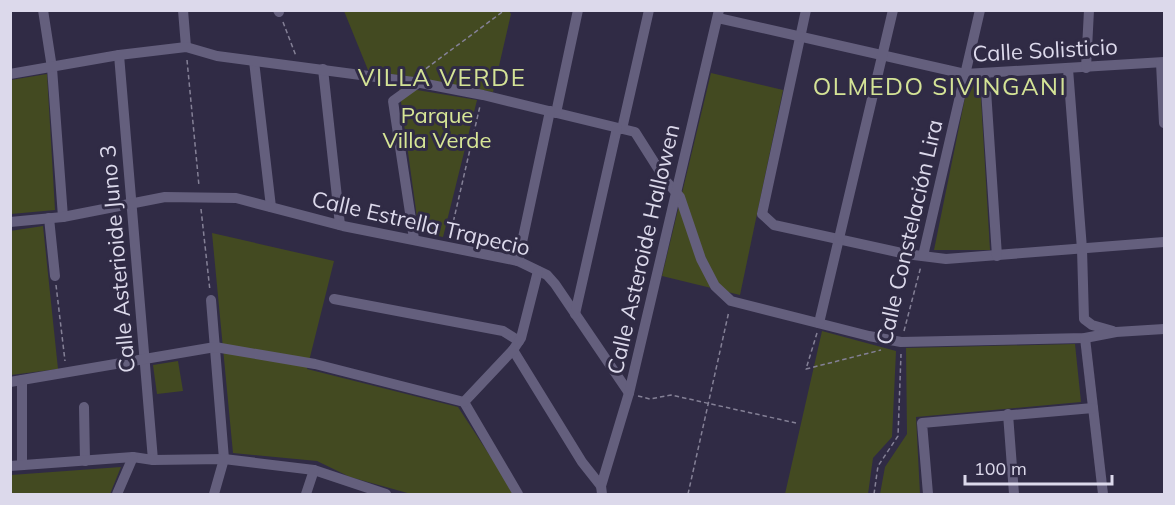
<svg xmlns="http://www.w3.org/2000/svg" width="1175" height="505" viewBox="0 0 1175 505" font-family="Mulish,sans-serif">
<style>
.green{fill:#434a21}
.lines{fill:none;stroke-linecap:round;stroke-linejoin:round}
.path{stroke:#848096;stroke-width:1.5;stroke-dasharray:4.5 3;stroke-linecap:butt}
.minor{stroke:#645f7d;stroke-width:10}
.labels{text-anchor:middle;stroke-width:6;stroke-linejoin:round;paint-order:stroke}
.street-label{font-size:22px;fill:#dcd9eb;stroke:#302b45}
.park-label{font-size:22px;fill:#d7e696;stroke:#302b45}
.neighbourhood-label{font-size:24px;letter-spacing:1.5px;fill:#d4e396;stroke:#302b45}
</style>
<rect width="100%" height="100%" fill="#302b45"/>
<g class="green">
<path d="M344,11H509L511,14L493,92L368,70Z"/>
<path d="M711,73L783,90L740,295L662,276Z"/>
<path d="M47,74L55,210L11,214V80Z"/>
<path d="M968,83H980L990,250H934Z"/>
<path d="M399,87L477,100L443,237L419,232Z"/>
<path d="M43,226L58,369L11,375L10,231Z"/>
<path d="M212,233L334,261L307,369L458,407L515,494H411L350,477L317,461L233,453Z"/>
<path d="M822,331L896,351L892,437L873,458L868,494H785Z"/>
<path d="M1075,344L1081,402L916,417L920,494H880L885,467L907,434L906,348Z"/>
<path d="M178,361L183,391L157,394L153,365Z"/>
<path d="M121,467L110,494H11V475Z"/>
</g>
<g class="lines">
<g class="path">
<path d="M283,22L296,56"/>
<path d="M187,60L199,186"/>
<path d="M420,73L505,10"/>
<path d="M201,209L210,291"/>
<path d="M450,236L480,106"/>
<path d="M56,285L65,361"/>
<path d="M904,331L921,266"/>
<path d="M817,333L806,369L881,350"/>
<path d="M638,396L650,399L671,395L796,423"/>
<path d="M688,494L729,311"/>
<path d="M874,494L878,466L898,436L901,354"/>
</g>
<g class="minor">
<path d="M43,10L52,68L63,217"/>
<path d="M183,10L186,47"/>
<path d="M278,10L279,12"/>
<path d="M806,10L762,214L774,225L906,254L946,259L1164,242"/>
<path d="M718,18L965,74L1164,62"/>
<path d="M119,55L153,460"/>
<path d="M254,61L271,207"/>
<path d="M1161,63L1164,123"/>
<path d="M1086,68L1089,10"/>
<path d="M323,69L340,225"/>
<path d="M1068,69L1082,249L1084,319L1092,325L1113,331"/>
<path d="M10,74L119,55L186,47L217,56L421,83L483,95L635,132L666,181L680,197L701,259L715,286L731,301L869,336L901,342L1085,338L1116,332L1164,329"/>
<path d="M985,75L997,256"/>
<path d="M556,113L578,10"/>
<path d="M622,129L649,10"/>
<path d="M49,218L55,276"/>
<path d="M10,222L63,217L165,197L236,198L343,226L518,261L547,275L555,284L629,393"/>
<path d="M414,239L393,101L418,83"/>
<path d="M923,256L980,10"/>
<path d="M518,261L550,111"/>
<path d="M334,299L503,331L519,341"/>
<path d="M211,300L224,459L214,494"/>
<path d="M575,314L617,128"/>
<path d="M819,323L893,10"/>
<path d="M1085,338L1103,494"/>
<path d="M513,350L582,462L601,486"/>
<path d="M22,380V465"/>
<path d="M10,382L215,347L315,364L464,402L518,494"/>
<path d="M464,402L513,350L521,338L538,271"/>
<path d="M84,407L85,461"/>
<path d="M1008,414L1014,494"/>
<path d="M10,466L133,457L153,460L224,459L314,470L386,494"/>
<path d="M117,494L133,457"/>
<path d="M306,494L314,470"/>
<path d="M602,494L601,486L629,393L719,10"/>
<path d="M928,494L922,423L1093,408"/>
</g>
</g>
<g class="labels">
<g class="street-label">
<text transform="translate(1045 50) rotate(-3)" y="8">Calle Solisticio</text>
<text transform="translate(421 223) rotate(13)" y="8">Calle Estrella Trapecio</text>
<text transform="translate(909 232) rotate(-77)" y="8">Calle Constelación Lira</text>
<text transform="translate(643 249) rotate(-77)" y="8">Calle Asteroide Hallowen</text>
<text transform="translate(117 259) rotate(-95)" y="8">Calle Asterioide Juno 3</text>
</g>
<g class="park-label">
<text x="437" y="123">Parque<tspan x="437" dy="25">Villa Verde</tspan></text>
</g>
<g class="neighbourhood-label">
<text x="442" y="86">VILLA VERDE</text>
<text x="940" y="95">OLMEDO SIVINGANI</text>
</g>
</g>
<rect width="1175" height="505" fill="none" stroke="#dcd9eb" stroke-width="24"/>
<path d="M965 475v9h147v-9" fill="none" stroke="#dcd9eb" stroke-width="3"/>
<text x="974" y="475" font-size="18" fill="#dcd9eb" stroke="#302b45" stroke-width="4.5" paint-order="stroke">100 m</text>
</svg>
